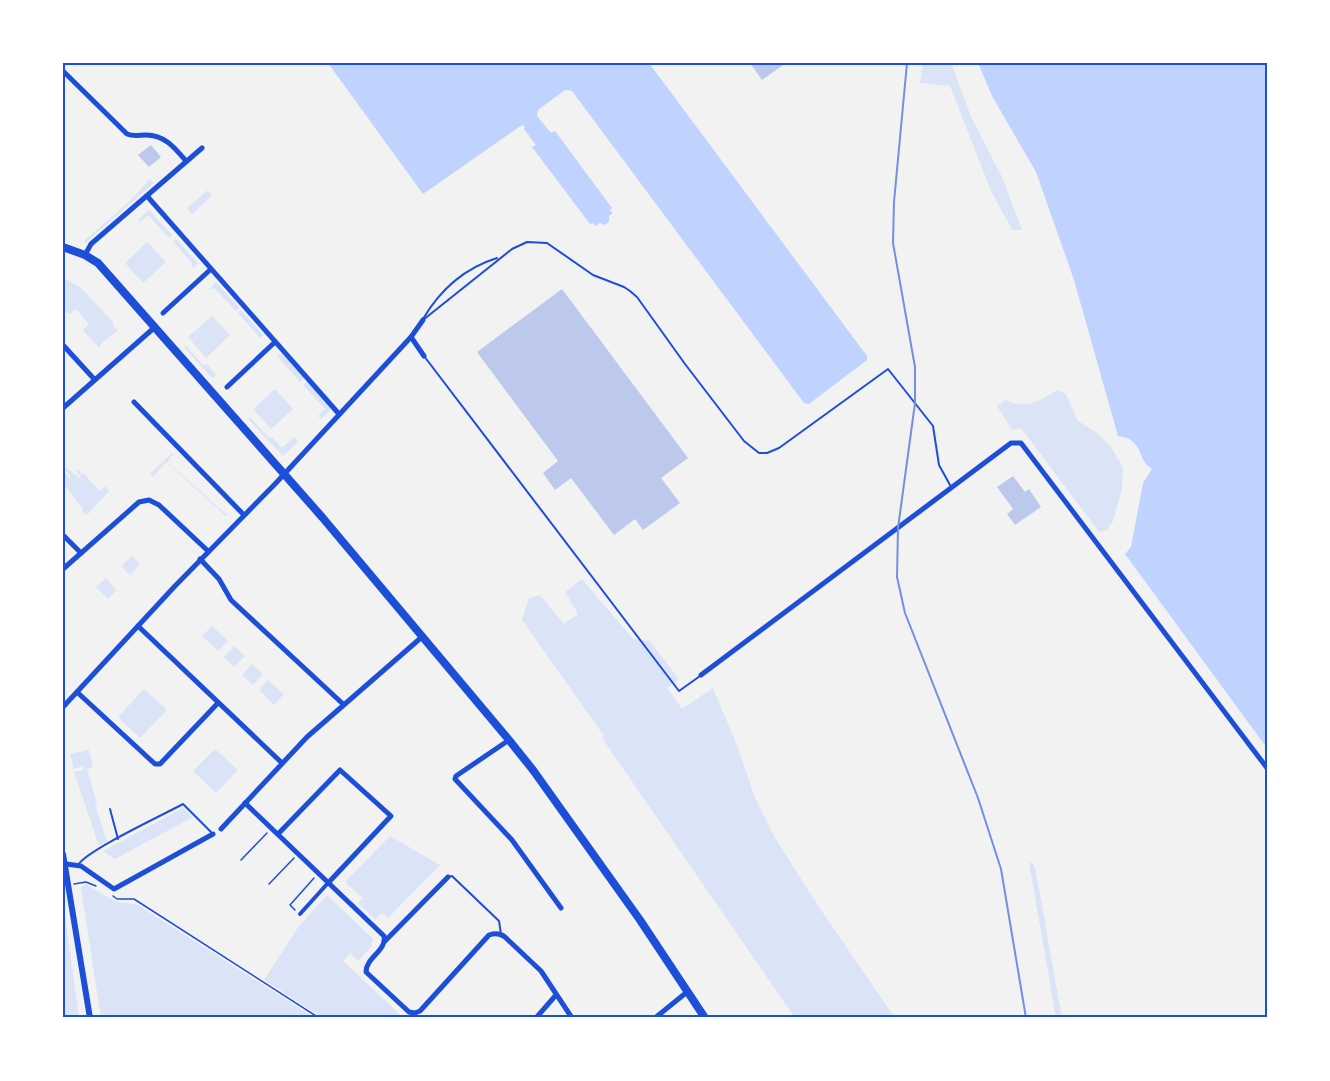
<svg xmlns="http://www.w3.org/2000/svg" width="1330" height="1081" viewBox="0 0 1330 1081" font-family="'Roboto Condensed',sans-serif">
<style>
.green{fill:#dbe4f7}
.water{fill:#bfd3fe}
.building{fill:#bdc9ec}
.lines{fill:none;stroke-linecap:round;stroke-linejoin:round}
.path{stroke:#1d4ed8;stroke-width:1.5}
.service{stroke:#1d4ed8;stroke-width:2}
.pedestrian{stroke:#1d4ed8;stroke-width:4}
.minor{stroke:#1d4ed8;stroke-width:5}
.tertiary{stroke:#1d4ed8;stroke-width:6}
.primary{stroke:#1d4ed8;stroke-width:8}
.rail{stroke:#7290e2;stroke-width:2}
.neatline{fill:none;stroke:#1d4ed8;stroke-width:2}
</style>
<rect width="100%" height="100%" fill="#f2f2f2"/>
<g class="green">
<path d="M923,63H951L972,119L1003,179L1022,230H1012L991,191L950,86L920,83Z"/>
<path d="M150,179L154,183L85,243L84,241L129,202Z"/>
<path d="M208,190L212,196L192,214L187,208Z"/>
<path d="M149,210L172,235L169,238L148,215L140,222L138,220Z"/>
<path d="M176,239L198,263L193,268L191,266L193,264L173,242Z"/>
<path d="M147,242L166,262L143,283L125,263Z"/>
<path d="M63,278L80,287L114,323L113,327L118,330L101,344L99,348L83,330L89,324L76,309L69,314L63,308Z"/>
<path d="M216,282L239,307L236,311L214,288L209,290Z"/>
<path d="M241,310L263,335L260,338L238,313Z"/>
<path d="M212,316L230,335L206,358L188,337Z"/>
<path d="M186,346L204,366L207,364L216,375L212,378L184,347Z"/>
<path d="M281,353L304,378L300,382L277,356Z"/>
<path d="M307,381L331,409L321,419L318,416L325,409L303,385Z"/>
<path d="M275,389L293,409L271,429L253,409Z"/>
<path d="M1057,390L1066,394L1078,421L1093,430L1110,445L1123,468L1122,490L1113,521L1107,530L1099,532L1021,428L1012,430L997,406L1006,400C1026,410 1040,401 1057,390Z"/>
<path d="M250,417L269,438L272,437L282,448L294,437L298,441L283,456L248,419Z"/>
<path d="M172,453L175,456L172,455L167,462L227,515L226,516L166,462L153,477L150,474Z"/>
<path d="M67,468L79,478L81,477L76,471L78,470L82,475L84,474L100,491L105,486L109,491L87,515L82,511L83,509L63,483V471L69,477L71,476L65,470Z"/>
<path d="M132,556L140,564L130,575L121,566Z"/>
<path d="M106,578L116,590L108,599L96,587Z"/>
<path d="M582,579L633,639L650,641L679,679L667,688L682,709L713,688L737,745L755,798L775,838L821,910L895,1018H795L602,738L604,736L522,620L529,598L540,595L564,624L578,614L565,592Z"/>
<path d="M212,626L228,641L218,651L202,636Z"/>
<path d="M234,646L245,656L234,667L224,657Z"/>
<path d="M252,664L263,674L253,685L242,675Z"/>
<path d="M268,680L284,694L274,705L259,690Z"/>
<path d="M144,689L167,710L140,738L118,717Z"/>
<path d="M215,749L238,770L216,793L193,771Z"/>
<path d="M89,750L93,767L87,769L97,804L95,805L107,841L99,846L74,772L83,770V766L74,769L70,754Z"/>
<path d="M183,808L193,817L115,859L103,851Z"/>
<path d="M390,836L440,865L388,918L382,913L375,919L358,903L363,898L345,882Z"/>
<path d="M1029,863H1033L1036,872L1062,1018H1056Z"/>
<path d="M85,884C96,889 105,897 116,901C127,905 130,901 141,907L315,1018H101L81,888Z"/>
<path d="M327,895L373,939L371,947L358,961L350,953L343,961L404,1018H323L264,980L299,926Z"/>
<path d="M63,901L79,1018H63Z"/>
</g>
<g class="water">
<path d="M328,63H649L867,356V360L809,404L804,403L572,91L565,90L538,110L537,116L551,133L555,131L612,208L610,210L613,213L609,216V221L605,225L600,223L595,226L593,223L590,224L532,147L536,145L524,129L525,127L522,125L423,194Z"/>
<path d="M978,63H1267V748L1125,554L1131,547L1143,483L1152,469C1139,461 1143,450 1132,441C1129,438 1123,437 1118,436L1074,280L1036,172L992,96Z"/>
</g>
<g class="building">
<path d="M750,63H786L762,80Z"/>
<path d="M151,145L161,157L149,167L138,155Z"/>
<path d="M562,289L688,458L661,478L680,503L643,530L635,519L614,535L571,478L555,490L543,473L558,461L477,352Z"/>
<path d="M1013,476L1025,492L1029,489L1041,507L1015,525L1007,514L1013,509L997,487Z"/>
</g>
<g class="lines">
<g class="path">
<path d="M241,860L267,833"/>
<path d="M74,884L86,882L96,886"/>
<path d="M269,884L294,858"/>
<path d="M113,896L117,899H134L319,1018"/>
<path d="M295,910L290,905L314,878"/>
</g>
<g class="service">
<path d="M423,319C440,290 465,268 497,258"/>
<path d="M423,320L512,249L527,242L547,243L593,275L624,287L630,291L637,297L685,364L744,441L759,453H767L779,448L888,369L933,426L939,465L950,485"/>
<path d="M424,356L679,691L700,676"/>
<path d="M110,809L118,839"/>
<path d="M78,865C87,850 163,815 183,804L211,832"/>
<path d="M449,877L452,876L499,921L501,934"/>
</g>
<path class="pedestrian" d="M300,914L328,883"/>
<g class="minor">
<path d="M63,71L127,134C134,137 139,135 146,135C165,135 175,148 186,161"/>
<path d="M147,196L339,414"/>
<path d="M85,255L91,244L202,148"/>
<path d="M163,313L211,269"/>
<path d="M411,337L424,356"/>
<path d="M63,345L95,380"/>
<path d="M227,387L275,342"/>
<path d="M134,402L244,515"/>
<path d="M63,408L155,327"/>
<path d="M63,535L81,553"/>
<path d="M200,559L219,579L231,600L343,704"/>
<path d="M63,569L139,502L149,500L159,505L208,551"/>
<path d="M138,626L282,763"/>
<path d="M701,675L1007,446L1011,443H1021L1267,768"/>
<path d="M77,692L155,764H160L218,703"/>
<path d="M63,707L175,586L275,484L411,337L423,320"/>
<path d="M509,740L456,776L455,779L512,840L561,908"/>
<path d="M245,803L384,936C387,951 366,957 366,972L409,1012L415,1013L420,1011L489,935C495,933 500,933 505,937L541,971L572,1018"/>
<path d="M221,829L307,737L423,636"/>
<path d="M278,834L340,770L391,816L329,882"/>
<path d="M66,864L81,866L114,889L213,834"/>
<path d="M385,941L448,877"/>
<path d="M536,1018L556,995"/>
<path d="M655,1018L687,992"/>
</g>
<path class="tertiary" d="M63,854L90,1018"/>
<path class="primary" d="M63,247L85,255L98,263L322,517L509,740L533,770L640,920L705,1018"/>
<path class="rail" d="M907,63L894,202L893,243L915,367V403L898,528L897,577L905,613L978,798L1001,869L1026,1018"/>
</g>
<rect width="1330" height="1081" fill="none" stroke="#ffffff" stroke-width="129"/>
<rect x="64" y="64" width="1202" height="952" class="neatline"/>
</svg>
